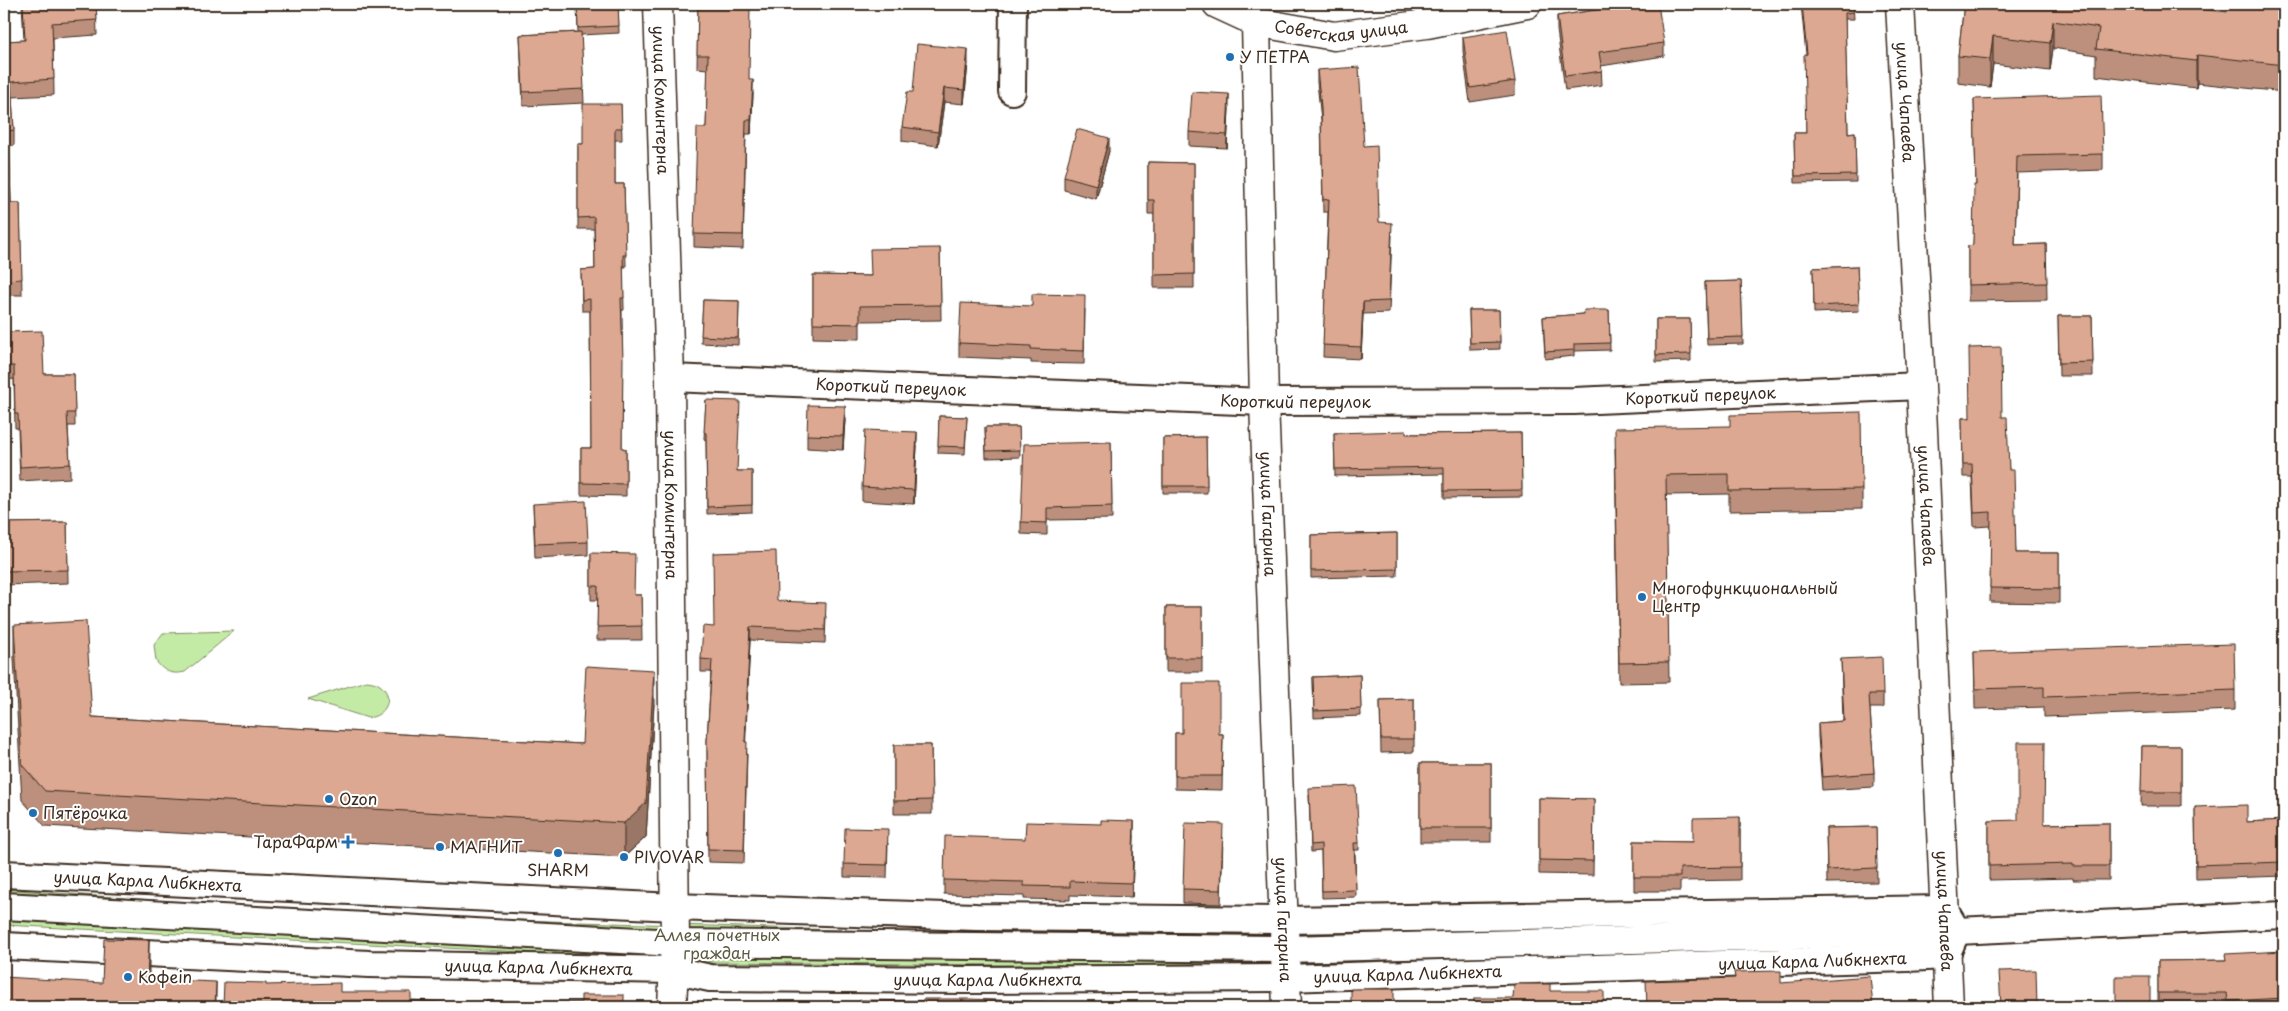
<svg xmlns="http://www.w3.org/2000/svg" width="2288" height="1011" viewBox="0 0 2288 1011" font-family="'Playpen Sans',sans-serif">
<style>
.green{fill:#c4eba6;stroke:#808a62}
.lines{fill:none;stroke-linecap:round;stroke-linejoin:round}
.street-casing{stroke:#3b2a1e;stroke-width:30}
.secondary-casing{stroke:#3b2a1e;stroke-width:31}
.street{stroke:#fff;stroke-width:26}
.secondary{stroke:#fff;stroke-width:28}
.wall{fill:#bd907d;stroke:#3b2a1e}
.shaded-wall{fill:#9a7666;stroke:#3b2a1e}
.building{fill:#dca891;stroke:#3b2a1e}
.poi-dot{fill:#1f6fb2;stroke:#fff;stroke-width:2}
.labels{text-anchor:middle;stroke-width:4;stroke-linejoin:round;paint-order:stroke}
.street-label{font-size:16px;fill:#3b2a1e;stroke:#fff}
.poi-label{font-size:16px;fill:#3b2a1e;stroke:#fff;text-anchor:start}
.park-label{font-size:16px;fill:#5d5a40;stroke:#fff}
</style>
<rect width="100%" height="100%" fill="#fff"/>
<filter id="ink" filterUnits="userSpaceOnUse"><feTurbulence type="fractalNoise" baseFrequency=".02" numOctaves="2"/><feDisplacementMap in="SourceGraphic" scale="10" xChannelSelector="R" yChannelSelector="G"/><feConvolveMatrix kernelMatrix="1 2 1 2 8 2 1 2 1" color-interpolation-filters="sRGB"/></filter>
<g filter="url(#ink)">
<g class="green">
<path d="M234,631L185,672C172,675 164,672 156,661L154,645L163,633Z"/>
<path d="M366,681C394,682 395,714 368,718L308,699Z"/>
<path d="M4,889L352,915L1002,935L1266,931L1268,964L1000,965L714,962L4,925Z"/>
</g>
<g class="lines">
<defs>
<g id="street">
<path d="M1012,91L1013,4"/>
<path id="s1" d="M670,378L1264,402L1574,401L1921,386"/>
<path id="s2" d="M4,874L674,907L976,917L1285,920L1944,909L1955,928"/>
<path d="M4,906L675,943L1285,949L1945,932"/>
<path d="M1957,931L2284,915"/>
<path id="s3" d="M4,946L369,964L673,970L710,978L965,980L1286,978L1907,958L1946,956L1955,935"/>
</g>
<g id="secondary">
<path id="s4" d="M658,4L670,378L675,943L672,1007"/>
<path id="s5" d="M1217,4L1256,22L1334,36L1427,24L1527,4"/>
<path id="s6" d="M1900,4L1921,386L1949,1007"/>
<path id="s7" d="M1256,22L1264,402L1287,1007"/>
</g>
</defs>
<use href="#street" class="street-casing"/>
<use href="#secondary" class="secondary-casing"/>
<use href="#street" class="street"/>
<use href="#secondary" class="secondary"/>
</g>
<g class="wall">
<path d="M22,4H96L97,35L53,38L54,95L12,97L14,130V145L9,146L11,203H20L22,295H4V41L24,40Z"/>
<path d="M577,4H618L619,33L581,35L584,103L523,106L520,35L578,32Z"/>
<path d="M698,4L749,80L753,94L751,134H746L743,249L694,247V234L706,128L708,69L697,68Z"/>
<path d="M1614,4L1664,43V56L1601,66L1602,85L1565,90L1557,30V16L1614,7Z"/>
<path d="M1801,4H1853L1854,19H1845L1848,133L1855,132L1856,182L1795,183L1794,133H1806V54Z"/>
<path d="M1964,4L2227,12L2284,4V92L2197,83L2196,88L2096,76V55L2053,48L2050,71L1993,64L1990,87L1958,83V56Z"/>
<path d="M1463,37L1515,81V95L1470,102L1463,51Z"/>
<path d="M968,63L964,104L944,102L938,146L902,141V127L913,92Z"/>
<path d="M1317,70L1364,146L1379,222L1392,235L1389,313L1363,314L1361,359L1323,357L1328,212H1323L1321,120L1317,82Z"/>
<path d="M1974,99L2103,154V170L2017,173L2015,245L2046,244L2047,300L1968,301V246L1973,245L1976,185Z"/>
<path d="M621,104L622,140H615V184H624L626,267H623L624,310H622V448L626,449V496L581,495V448H591L590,311H582L581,270L595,269L594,229H578V144H583Z"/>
<path d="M1229,108L1227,148L1189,146V132Z"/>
<path d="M1109,151L1096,199L1064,190V176Z"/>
<path d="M1148,162L1194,163V288H1154V214H1148Z"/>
<path d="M940,248L941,320L860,321V339L813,338V275L870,276Z"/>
<path d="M1857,266L1859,311L1814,313L1813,268Z"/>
<path d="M1741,281L1743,344L1707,345L1705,282Z"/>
<path d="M703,300L739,301L738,345L701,343Z"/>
<path d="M1085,309L1084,364L1031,363V360L959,357V343Z"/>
<path d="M1469,310H1499L1500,349L1470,350Z"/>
<path d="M1609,310L1610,350L1574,351V356L1545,359L1543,317L1584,314Z"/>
<path d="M2058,316H2092L2093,376H2059Z"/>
<path d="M1656,319H1690L1691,361L1656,362Z"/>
<path d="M4,332L44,374H74L75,426H68L70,464V478L20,481L18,428H15L14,379L4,380Z"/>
<path d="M706,400L737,471H752V512L707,514L706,440L704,439Z"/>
<path d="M939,416L967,417L965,454L938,453Z"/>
<path d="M2002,417L2009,470L2016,553H2059V603L1990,602L1991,526L1974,527L1972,477H1963L1962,418Z"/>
<path d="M845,420L843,450L807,448V435Z"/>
<path d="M985,427H1019L1020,457L986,458Z"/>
<path d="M1334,433L1406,434L1521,433L1522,497L1444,498V474L1335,476Z"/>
<path d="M1206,437L1207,493H1163V438Z"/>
<path d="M1111,442L1112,519L1047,520V535L1021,534V522Z"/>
<path d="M917,446L914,504L862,501V487Z"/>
<path d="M1615,448L1862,489V509L1729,511V494L1666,495L1669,682L1619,683Z"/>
<path d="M533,504L588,542V555L535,558Z"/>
<path d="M67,522L68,583L4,585V523Z"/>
<path d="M1397,533V576L1311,578V535Z"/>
<path d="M591,553L634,595H641L642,640H597L598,600H591Z"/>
<path d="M777,601L826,616L825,643L750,640L745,742L747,755L744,863L708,862L707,741L711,672H701V659L714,627Z"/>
<rect x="1166" y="607" width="36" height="65"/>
<path d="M14,625L92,717L582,744L654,704L646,837L624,857L45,826L22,800L14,659Z"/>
<path d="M1974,652L2235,690V710L2044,717V707L1975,709Z"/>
<path d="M1841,659L1883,694V708H1870L1874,773V787L1822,790L1818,736V723L1843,721Z"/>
<path d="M1360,675L1361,716L1314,718L1313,677Z"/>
<path d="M1414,699V752L1381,753L1380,700Z"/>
<path d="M1175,733L1223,734L1222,790L1175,789Z"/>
<path d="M894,745H931L932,814H894Z"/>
<path d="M2142,746H2181V806H2141Z"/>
<rect x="1420" y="763" width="71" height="79"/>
<path d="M1309,795L1359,843V850H1355L1356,897L1322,898L1321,851L1311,852Z"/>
<path d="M1539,798L1594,799L1593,875L1539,874Z"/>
<path d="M2195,807L2247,822L2284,820V876L2196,879Z"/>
<path d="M1740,817V880L1680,881V891H1634V841L1693,842Z"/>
<path d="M1989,821L2045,824L2109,823V880H2073V878L1989,880Z"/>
<path d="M1876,827L1877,882L1827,883L1826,828Z"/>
<path d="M1134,835L1132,897L1070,895V900L1024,899V896L944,894V880L1025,839Z"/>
<path d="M1223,837L1221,904L1183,903V889Z"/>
<path d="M888,843L887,878L844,877V864Z"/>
<path d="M2284,951V1007H2227V1006L2158,1007V961L2225,960Z"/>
</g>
<g class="shaded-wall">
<path d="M2053,21V48L2050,71V43Z"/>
<path d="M1993,36V64L1990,87V59Z"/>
<path d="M968,49V63L964,104V90Z"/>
<path d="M2197,55V83L2196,88V61Z"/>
<path d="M753,80V94L751,134V120Z"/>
<path d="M944,88V102L938,146V132Z"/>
<path d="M1229,94V108L1227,148V135Z"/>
<path d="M1109,138V151L1096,199V185Z"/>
<path d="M1363,302V314L1361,359V347Z"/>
<path d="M845,406V420L843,450V436Z"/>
<path d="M917,432V446L914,504V490Z"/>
<path d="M750,627V640L745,755V742Z"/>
<path d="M654,670V704L646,837L624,857V823Z"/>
<path d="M1134,821V835L1132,897V883Z"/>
<path d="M149,940V978L147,1007V979Z"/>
<path d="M216,982V1007H215Z"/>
</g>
<g class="building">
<path d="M23,4H96L97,20L52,23L54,79L11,82L14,130L9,131L11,203H20L22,279L4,280V41L25,40Z"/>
<path d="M577,4H618L619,26L578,28Z"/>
<path d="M698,4H750L749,80H753L751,120H746L743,235L694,234L697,128H706L708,55H697Z"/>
<path d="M1614,4H1658L1664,43L1599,52L1602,71L1565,76L1557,16L1614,7Z"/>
<path d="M1802,4H1853L1854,12L1845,13L1848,133L1855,132L1856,175L1795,176L1794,133H1806L1804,55L1807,54Z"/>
<path d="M1964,4H2160L2227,12L2228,4H2284V65L2197,55L2196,61L2096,49L2099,28L2053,21L2050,43L1993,36L1990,59L1958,56Z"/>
<path d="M1507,30L1515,81L1470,88L1463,37Z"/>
<path d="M581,32L584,89L523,92L520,35Z"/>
<path d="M917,44L968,49L964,90L944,88L938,132L902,127L907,92H913Z"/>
<path d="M1359,67L1364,146L1377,145L1379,222L1392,223L1389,301L1363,302L1361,347L1323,345L1329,199L1323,200L1321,107L1317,70Z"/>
<path d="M1192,92L1229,94L1227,135L1189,132Z"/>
<path d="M2101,95L2103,154L2017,156L2015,245L2046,244L2047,283L1968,285V246L1973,245L1974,185H1976L1974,99Z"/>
<path d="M583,104H621L622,128H615V184H624L626,255H623L624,298H621L623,359L622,448L626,449V484L581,483V448H591L590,299L582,300L581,270L595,269L594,217L578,218V144H583Z"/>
<path d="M1077,129L1109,138L1096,185L1064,176Z"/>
<path d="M1148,162L1194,163V274L1154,275V200H1148Z"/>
<path d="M940,248L941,305L860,306V324L813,323V275L871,276L870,249Z"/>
<path d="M1857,266L1859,304L1814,306L1813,268Z"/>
<path d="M1741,281L1743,337L1707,338L1705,282Z"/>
<path d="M1032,294L1085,295L1084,351L1031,349V346L959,343L961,303L1032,306Z"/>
<path d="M703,300L739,301L738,338L701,336Z"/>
<path d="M1469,310H1499L1500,342L1470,343Z"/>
<path d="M1584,310H1609L1610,343L1574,344V350L1545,352L1543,317L1584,314Z"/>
<path d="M2058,316H2092L2093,362L2059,363Z"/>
<path d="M1656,319H1690L1691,354L1656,355Z"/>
<path d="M42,331L44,374H74L75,413H67L70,464L20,467L18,414H15L14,366H4V332Z"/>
<path d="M2001,347L2002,417H2007L2009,470H2014L2016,553H2059V589L1990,588L1991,512L1974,513L1972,464H1963L1962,418H1970L1969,348Z"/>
<path d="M706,400L740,401L737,471H752V505L707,507L706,433L704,432Z"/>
<path d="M808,405L845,406L843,436L807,435Z"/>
<path d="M1861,412L1862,489L1729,491V474L1666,475L1669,662L1619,663L1615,428L1730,426V415Z"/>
<path d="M939,416L967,417L965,447L938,446Z"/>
<path d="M985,427H1019L1020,450L986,451Z"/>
<path d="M865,430L917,432L914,490L862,487Z"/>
<path d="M1406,431V434L1521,433L1522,490L1444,491V467L1335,469L1334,433Z"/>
<path d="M1206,437L1207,486H1163V438Z"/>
<path d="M1111,442L1112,506L1047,508V523L1021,522L1024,444Z"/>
<path d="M586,501L588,542L535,544L533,504Z"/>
<path d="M67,522L68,570L4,571V523Z"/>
<path d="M1397,533V569L1311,571V535Z"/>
<path d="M776,551L777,601L826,603L825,630L750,627L745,742H747L744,850L708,849L707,741L712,660L701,659L703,626L714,627L713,553Z"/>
<path d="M591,553L635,554L634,595H641L642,626L597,627L598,586H591Z"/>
<rect x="1166" y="607" width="36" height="51"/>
<path d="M86,621L92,717L582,744L586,666L654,670L646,803L624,823L45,791L22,765L14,625Z"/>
<path d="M2234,644L2235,690L2044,697V687L1975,689L1974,652Z"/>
<path d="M1882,657L1883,694H1869L1874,773L1822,777L1818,723L1844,721L1841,659Z"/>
<path d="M1360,675L1361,709L1314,711L1313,677Z"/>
<path d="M1182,683H1219V734H1223L1222,776H1175V733H1182Z"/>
<path d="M1414,699V739H1381L1380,700Z"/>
<path d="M2018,742H2045L2044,824L2109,823V866H2073V864L1989,866V821L2018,820Z"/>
<path d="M894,745H931L932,800L894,801Z"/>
<path d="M2142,746H2181V792H2141Z"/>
<rect x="1420" y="763" width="71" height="65"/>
<path d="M1356,786L1359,843H1354L1356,890L1322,891L1321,844L1311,845L1309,788Z"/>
<path d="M1539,798L1594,799L1593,861L1539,860Z"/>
<path d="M2247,805V822L2284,820V862L2196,865L2195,807Z"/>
<path d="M1740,817V867L1680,868V877H1634V841L1693,842V818Z"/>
<path d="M1101,820L1134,821L1132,883L1070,881V887L1024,886V882L944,880L945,836L1025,839L1026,822L1101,824Z"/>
<path d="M1185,823L1223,824L1221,890L1183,889Z"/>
<path d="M1876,827L1877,868L1827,870L1826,828Z"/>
<path d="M845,828L888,829L887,865L844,864Z"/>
<path d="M104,939L149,940L147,979L216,982L215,1007H4V977L102,983Z"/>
<path d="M2284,951V998L2228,1001L2227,993H2158V961L2226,960L2225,954Z"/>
<path d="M2036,970L2037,1007H2001L1999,971Z"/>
<path d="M1781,971V983L1870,976L1873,1007H1647L1646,981L1735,978L1734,972Z"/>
<rect x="2116" y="976" width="34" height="31"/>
<path d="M224,982L266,983V985L340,983V992H411V1000L486,1005V1001H519V1004L581,1002V995H624V1007H223Z"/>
<path d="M1514,984H1550V991H1604V1007H1474V998H1513Z"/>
<rect x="1351" y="989" width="43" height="18"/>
<path d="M923,999H969L1046,1002V1006L1098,1005V1007H793V1004L860,1005V1000L923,1001Z"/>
</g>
</g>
<g class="poi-dot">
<circle cx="1230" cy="57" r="5"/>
<circle cx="1642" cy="597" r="5"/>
<circle cx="329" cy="799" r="5"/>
<circle cx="33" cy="813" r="5"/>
<path d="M345.5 834.5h5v5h5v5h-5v5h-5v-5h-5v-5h5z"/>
<circle cx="440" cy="847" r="5"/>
<circle cx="558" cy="853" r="5"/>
<circle cx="624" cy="857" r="5"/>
<circle cx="128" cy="977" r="5"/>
</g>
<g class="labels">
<g class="street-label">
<text dy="6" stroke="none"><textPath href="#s5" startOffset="129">Советская улица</textPath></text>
<text dy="6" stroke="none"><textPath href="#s4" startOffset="96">улица Коминтерна</textPath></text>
<text dy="6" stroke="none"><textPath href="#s6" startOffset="98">улица Чапаева</textPath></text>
<text dy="6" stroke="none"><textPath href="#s1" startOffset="221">Короткий переулок</textPath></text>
<text dy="6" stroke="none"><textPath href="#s1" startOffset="1031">Короткий переулок</textPath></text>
<text dy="6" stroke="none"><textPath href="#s1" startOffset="626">Короткий переулок</textPath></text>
<text dy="6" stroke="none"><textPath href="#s4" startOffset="501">улица Коминтерна</textPath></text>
<text dy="6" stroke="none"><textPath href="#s6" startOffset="502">улица Чапаева</textPath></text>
<text dy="6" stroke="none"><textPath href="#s7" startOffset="492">улица Гагарина</textPath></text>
<text dy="6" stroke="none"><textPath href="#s2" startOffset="144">улица Карла Либкнехта</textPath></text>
<text dy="6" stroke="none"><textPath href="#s6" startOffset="908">улица Чапаева</textPath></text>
<text dy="6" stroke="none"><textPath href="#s7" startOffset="898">улица Гагарина</textPath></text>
<text dy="6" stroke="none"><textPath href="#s3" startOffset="1810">улица Карла Либкнехта</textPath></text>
<text dy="6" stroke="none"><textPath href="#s3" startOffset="535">улица Карла Либкнехта</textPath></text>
<text dy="6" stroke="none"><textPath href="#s3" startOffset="1405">улица Карла Либкнехта</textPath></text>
<text dy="6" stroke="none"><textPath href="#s3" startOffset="985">улица Карла Либкнехта</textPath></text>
</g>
<g class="poi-label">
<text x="1240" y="63">У ПЕТРА</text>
<text x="1652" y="594">Многофункциональный<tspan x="1652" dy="18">Центр</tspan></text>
<text x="339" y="805">Ozon</text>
<text x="43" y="819">Пятёрочка</text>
<text x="338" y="848" text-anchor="end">ТараФарм</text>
<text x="450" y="853">МАГНИТ</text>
<text x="634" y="863">PIVOVAR</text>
<text x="558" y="876" text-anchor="middle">SHARM</text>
<text x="138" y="983">Кофеin</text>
</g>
<g class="park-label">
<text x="717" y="941">Аллея почетных<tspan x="717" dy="18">граждан</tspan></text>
</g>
</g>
<rect width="2288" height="1011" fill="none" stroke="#fff" stroke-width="20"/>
<rect x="10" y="10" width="2268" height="991" fill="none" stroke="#3b2a1e" stroke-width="2" filter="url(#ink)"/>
</svg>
